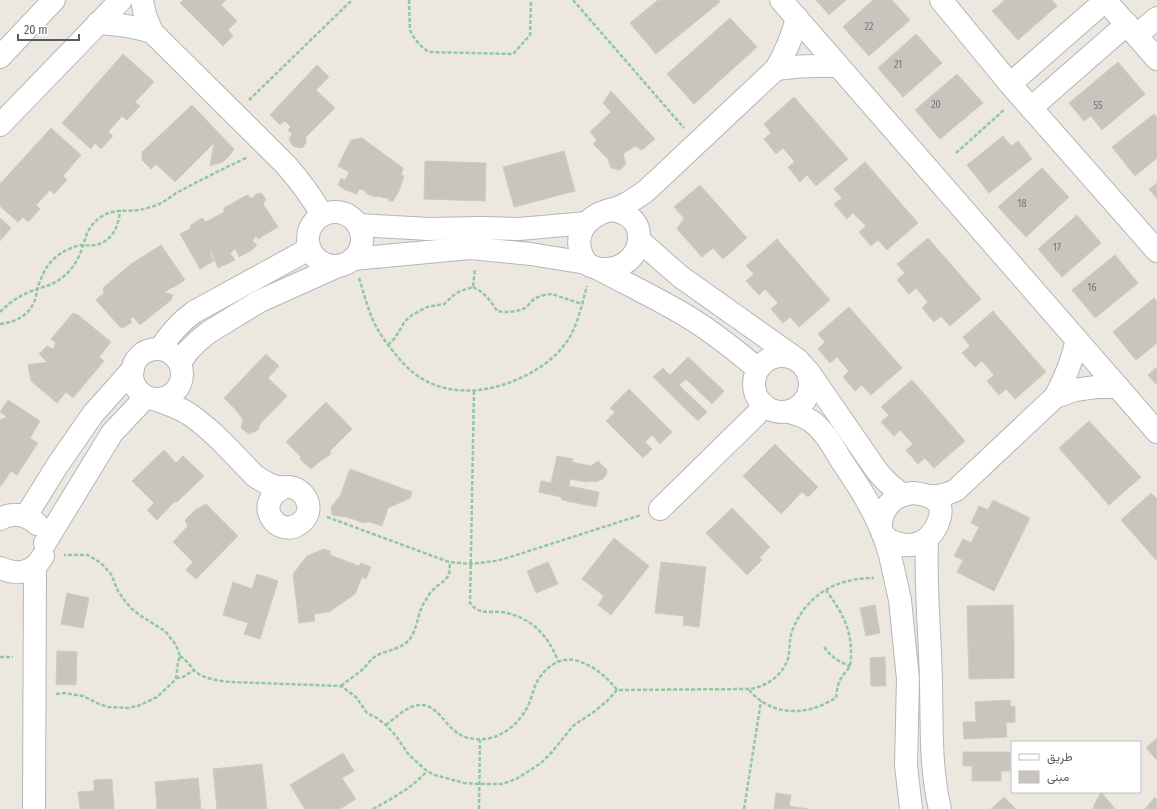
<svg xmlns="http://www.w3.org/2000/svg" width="1157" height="809" viewBox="0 0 1157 809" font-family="'Fira Sans Condensed',Vazirmatn,sans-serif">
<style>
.building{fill:#c9c5be;stroke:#d1c9bd}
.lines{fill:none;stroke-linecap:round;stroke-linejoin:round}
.street-casing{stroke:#b2b6bb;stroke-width:24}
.secondary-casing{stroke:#b3b7bd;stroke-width:24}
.path{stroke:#92c89d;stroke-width:2.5;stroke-dasharray:4 2;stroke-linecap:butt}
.street{stroke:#fff;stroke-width:22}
.secondary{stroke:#fff;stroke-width:22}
.labels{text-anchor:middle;stroke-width:3;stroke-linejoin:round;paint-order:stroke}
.number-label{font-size:10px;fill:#747778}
</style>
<rect width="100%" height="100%" fill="#ede8df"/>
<g class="building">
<path d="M183,0H226L221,5L237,21L228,30L233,36L223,46L180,3Z"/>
<path d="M658,0H718L720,2L656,54L630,23Z"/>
<path d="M816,0H846L829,15Z"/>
<path d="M873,0H892L910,20L869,56L843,27Z"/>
<path d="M1005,0H1052L1057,6L1018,40L992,11Z"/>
<path d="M730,18L757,47L694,104L667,74Z"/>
<path d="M916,34L942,63L903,97L878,68Z"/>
<path d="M123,54L154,82L135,102L140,106L127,120L122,116L108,132L113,136L101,149L95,143L91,149L62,123Z"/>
<path d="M1118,62L1145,94L1102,130L1091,116L1084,121L1069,103Z"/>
<path d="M317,65L329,77L316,90L335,108L306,137V143L302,148L295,147L292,145L289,139L292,134L288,130L291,127L285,121L280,125L270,115Z"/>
<path d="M957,74L983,103L940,139L915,110Z"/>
<path d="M611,91L655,139L642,150L635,146L623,154L626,164L620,170L611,168L608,159L593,144L597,140L590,132L611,112L603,103Z"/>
<path d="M794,97L848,159L816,186L807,175L800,182L788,167L795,162L783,148L776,154L764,139L771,133L764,124Z"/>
<path d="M192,105L234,149L229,156L223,162L210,166L214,143L175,182L156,164L151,169L142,160V152Z"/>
<path d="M1154,114L1157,117V158L1135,176L1112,147Z"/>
<path d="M51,128L81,155L63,176L67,180L54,194L50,190L36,205L40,209L28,222L23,217L18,222L0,206V184Z"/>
<path d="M1003,136L1011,146L1018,141L1032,159L989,193L967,165Z"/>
<path d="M362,138L403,168L401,175L404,176L399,191L393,201H389V199L378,196L376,197L367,194L364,190L359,189L357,194L345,190L338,185L341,178L345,180L349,172L338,166L351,140Z"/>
<path d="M564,151L575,191L514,207L503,167Z"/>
<path d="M425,161L486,163L485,201L424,199Z"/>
<path d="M865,162L918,223L887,250L878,240L871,246L859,232L866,226L853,213L847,219L834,204L842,198L834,189Z"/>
<path d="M1042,168L1069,197L1026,237L998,207Z"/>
<path d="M1157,183V199L1149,189Z"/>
<path d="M700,185L747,238L723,259L713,248L702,257L677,229L684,218L674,207Z"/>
<path d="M261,193L266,199L263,204L278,227L258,239L256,236L252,241L257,245L252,250L239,257L235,248L233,251L230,253L235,260L229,263L218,268L211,250L210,253L214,261L200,269L180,234L190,229L191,225L202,218L206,222L224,212V208L247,195L252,199L256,194Z"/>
<path d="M1077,215L1101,243L1062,277L1038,249Z"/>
<path d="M0,218L11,228L0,241Z"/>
<path d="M928,238L981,299L950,326L941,316L934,322L922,308L928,302L916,288L909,294L897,280L905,273L897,264Z"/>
<path d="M777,239L830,300L799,327L790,317L783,323L771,309L778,303L765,289L759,295L746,281L754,274L746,266Z"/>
<path d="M161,245L185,280L174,287L171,288L164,292L173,295L171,300L140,325L133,317L130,319L132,322L123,328L120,327L96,300L104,293L103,288L131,264Z"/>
<path d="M1115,255L1138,283L1095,318L1072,290Z"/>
<path d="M1154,298L1157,302V343L1136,360L1113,332Z"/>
<path d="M849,307L902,368L871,395L862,385L855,391L843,377L849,371L837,357L830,363L818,349L825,342L818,334Z"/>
<path d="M993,311L1046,372L1015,399L1006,389L999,395L987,381L994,375L982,361L975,367L962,353L970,346L963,337Z"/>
<path d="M73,313L78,315L111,342L99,357L104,361L73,398L66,392L57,403L31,381L28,365L47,362L39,354L47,346L53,349L56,343L51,339Z"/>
<path d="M266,354L279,366L268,378L287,396L260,424L258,430L249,434L241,428L243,419L235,409L224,398Z"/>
<path d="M688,357L724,391L712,404L686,379L679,385L707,412L698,421L653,377L663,368L670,375Z"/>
<path d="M1157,367V385L1148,375Z"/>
<path d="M912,380L965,441L934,468L925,458L918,464L906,450L913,444L900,430L894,436L881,422L889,415L881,407Z"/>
<path d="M629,389L672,432L660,444L652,435L645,442L652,449L643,458L606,421L615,412L610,408Z"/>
<path d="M8,400L40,421L30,438L38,443L17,475L11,471L1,486L0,485V420L7,417L0,412Z"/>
<path d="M326,402L352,429L330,451L331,454L319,462L311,469L300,459L301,457L286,442Z"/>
<path d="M1089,421L1141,477L1109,505L1059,448Z"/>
<path d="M775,444L818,487L808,497L802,492L781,514L743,476Z"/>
<path d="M164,450L176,463L183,456L204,476L177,502H174L157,520L147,510L154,503L132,481Z"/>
<path d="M557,456L573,459L571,462L591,466L598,461L607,470L606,475L603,479L595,482L589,481L586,482L570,479L569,486L599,492L596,507L562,500L561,497L539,492L541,481L551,483Z"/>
<path d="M350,469L412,492L410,498L388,508L382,526L369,522L364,523L347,517L332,515L331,507L340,496Z"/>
<path d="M1151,493L1157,499V561L1121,520Z"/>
<path d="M993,500L1030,518L994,591L957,572L963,560L954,556L963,539L971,543L979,527L971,523L979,506L988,510Z"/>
<path d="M206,504L238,536L196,579L186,570L193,562L173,542L188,526L185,520L195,510Z"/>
<path d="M732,508L770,547L759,558L762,560L747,575L706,533Z"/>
<path d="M614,538L649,566L611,615L598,605L604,596L582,579Z"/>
<path d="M324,549L330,551V555L359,566L361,563L371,567L366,579L362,577L355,594L329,612L314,614L315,621L299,623L293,574L307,556Z"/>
<path d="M548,562L558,584L536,593L527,571Z"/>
<path d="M661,562L706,567L699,627L683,625L684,616L655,613Z"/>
<path d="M257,574L278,581L260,639L244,634L248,623L223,615L233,582L252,589Z"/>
<path d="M67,593L89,598L83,628L61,624Z"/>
<path d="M875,605L880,633L866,636L860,608Z"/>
<path d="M1013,605L1014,643L968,644L967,606Z"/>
<path d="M1014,643V678L969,679L968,644Z"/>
<path d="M57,651L77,652L76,685L56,684Z"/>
<path d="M885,657L886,686H871L870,658Z"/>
<path d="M1010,700L1011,707L1015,706V722L1006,723L1007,737L964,739L963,722H976L975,702Z"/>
<path d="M1157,738V760L1146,748Z"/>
<path d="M963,752H1010V771H1001V781H972V766H963Z"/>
<path d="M343,753L354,771L342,778L356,799L340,809H305L290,785Z"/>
<path d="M262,764L267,809H217L213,769Z"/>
<path d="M198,778L201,809H157L155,782Z"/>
<path d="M112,779L114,809H80L78,792L94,791V780Z"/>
<path d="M1101,792L1115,809H1093L1094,805Z"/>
<path d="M776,793L791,795L789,806L808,809H774Z"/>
<path d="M1004,797L1016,809H991Z"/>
<path d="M1155,797L1157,800V809H1145Z"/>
</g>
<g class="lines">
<defs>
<g id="street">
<path d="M142,0L145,15L152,32L286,165C300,181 312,197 322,215"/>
<path d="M781,0L1157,432"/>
<path d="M941,0L1010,84L1157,251"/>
<path d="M1105,0L1157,59"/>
<path d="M98,23C117,24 134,26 152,32"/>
<path d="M1137,35L1157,18"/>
<path d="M776,69C797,66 817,65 838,66"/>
<path d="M1010,84L1106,0"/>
<path d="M1031,108L1127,24"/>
<path d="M0,125L121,0"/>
<path d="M610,210C624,207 634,199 646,191L776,69C786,52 792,38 797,18"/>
<path d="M610,210C656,214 643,271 603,269C597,269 588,266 585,261C570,237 586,216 610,210Z"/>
<circle cx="335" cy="239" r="27"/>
<path d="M358,225L429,229L480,228L519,229L587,223"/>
<path d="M640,241L667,265L681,277L798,360"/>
<path d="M353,259L470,248L531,254L586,263"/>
<path d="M599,269C625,283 652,296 678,311C707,327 733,348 758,369"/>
<path d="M160,349C170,333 179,323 194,312L309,249"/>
<circle cx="157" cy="374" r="25"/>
<circle cx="782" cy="384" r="28"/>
<path d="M180,363L188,351L198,341L209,332L260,301L338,266"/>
<path d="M808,371L877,471C885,481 893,488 903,495"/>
<path d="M1055,397L1075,390L1096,387H1118"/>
<path d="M154,399C166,403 178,407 189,414C214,431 234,455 255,476C261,480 267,484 274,486C280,488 284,487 290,487C303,489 312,503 307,515C305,519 302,522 299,524C277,539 252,503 283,488"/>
<path d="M789,412C796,414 804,416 811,421C825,431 833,447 841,460C856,482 870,503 880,527"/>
<path d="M913,493C921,494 932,495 938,503C942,508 941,514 939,520C932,542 912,551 891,541C873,533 882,510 893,500C899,495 906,494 913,493Z"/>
<path d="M928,496C938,497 946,495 956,490L1055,397C1065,379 1072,361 1077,340"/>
<path d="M660,509L765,406"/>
<path d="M26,516L57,466L93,414L133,369"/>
<path d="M0,519C12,512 27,514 37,524"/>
<path d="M884,536L890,555L900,600L908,679L906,765L911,809"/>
<path d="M927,539C925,586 930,634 931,682C932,724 930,768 940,809"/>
<path d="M45,543L112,433L146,397"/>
<path d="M0,568C12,573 24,575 35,566C38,564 41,559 43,556"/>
<path d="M34,809L35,566"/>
</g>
<path id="secondary" d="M0,57L54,0"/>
</defs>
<use href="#street" class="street-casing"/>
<use href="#secondary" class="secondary-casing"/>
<g class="path">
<path d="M409,0L410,30C413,38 422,48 429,52L513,54L530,35L531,0"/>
<path d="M573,0L684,128"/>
<path d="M249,100L352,0"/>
<path d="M956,153L1005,109"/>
<path d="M359,278C363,290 366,302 370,313C376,331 396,357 410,370C440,396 481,395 516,380C537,371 555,359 568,340C578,324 582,304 587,286"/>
<path d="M473,287C485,293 490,300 497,311C506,313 517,312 525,308C528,306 531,302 534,299C539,296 547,294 552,294L582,304"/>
<path d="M0,312C8,304 17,297 27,293C39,287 53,286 63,277C69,272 74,266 78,258C86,243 84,228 101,217C114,208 125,212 139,210C145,209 151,207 157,205C165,202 172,195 180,191C202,179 225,168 248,157"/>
<path d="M0,324C17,322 32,314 36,296C37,290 38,285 41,279C44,270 49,263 56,257C63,251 72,247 81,245C86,245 91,246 96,245C113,241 119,225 120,210"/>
<path d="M388,345L395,338L405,321L412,315L427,307L444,304L454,295L460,291L473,287L475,269"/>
<path d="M474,391L470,603C479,615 489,611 502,612C531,617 548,635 558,661"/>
<path d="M327,517L449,562L471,564L495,561L507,558L641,515"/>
<path d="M824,647C831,657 839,662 850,666"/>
<path d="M180,656C186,660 189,664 193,669C201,679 220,681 231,682L341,686L356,697L367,713L377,718L386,725L396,736L409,755L427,771L435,775L464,783L479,784H502L516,779L529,771L541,763L552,752L573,726L595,711L607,701L617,690L749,689C766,687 782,676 788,659C790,650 789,640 792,631C806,595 836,578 874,578"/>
<path d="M0,657H13"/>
<path d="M176,678L183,677L194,670"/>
<path d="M341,686C348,680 356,675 363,669C367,665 371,659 376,656C386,650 400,650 409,640C418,629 417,613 425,601C427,598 429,594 432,591C441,581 453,580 449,562"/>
<path d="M749,690C766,710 792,716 817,707C823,705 830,701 836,698C837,691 837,684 842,677C844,673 849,669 850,665C851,662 851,658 851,655C852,629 841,611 826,590"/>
<path d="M56,694L64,693L83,696L99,704L108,707L128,708L138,706L157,697L172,683L176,678L178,663L180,656L176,645L165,631L141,616L132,609L125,601L118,591L111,574L101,563L88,555H64"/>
<path d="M386,725C395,718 404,709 414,706C434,700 442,721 455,731C467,742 488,741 501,734C511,729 519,721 525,711C530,704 532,694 535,686C542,669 560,655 578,661C595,667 606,676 617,690"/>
<path d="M373,809C393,798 412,788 427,771"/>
<path d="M479,809L480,740"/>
<path d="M744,809L761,701"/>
</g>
<use href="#street" class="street"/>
<use href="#secondary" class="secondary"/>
</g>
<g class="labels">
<g class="number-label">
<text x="869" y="30">22</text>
<text x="898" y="68">21</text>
<text x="936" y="108">20</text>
<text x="1098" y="109">55</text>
<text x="1022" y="207">18</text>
<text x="1057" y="251">17</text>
<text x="1092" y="291">16</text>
</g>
</g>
<rect x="1011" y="741" width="130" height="52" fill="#ffffff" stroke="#bcbec0"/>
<rect x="1019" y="754" width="20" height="6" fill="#ffffff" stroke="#bcbec0"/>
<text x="1047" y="761" font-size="12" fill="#585d61">طريق</text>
<rect x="1019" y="771" width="20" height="12" fill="#c9c5be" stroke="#bcbec0"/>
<text x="1047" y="781" font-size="12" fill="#585d61">مبنى</text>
<path d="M18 34v6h61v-6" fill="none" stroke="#585d61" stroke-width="2"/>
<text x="24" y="34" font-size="12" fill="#585d61" stroke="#ffffff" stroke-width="3" paint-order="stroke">20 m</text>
</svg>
